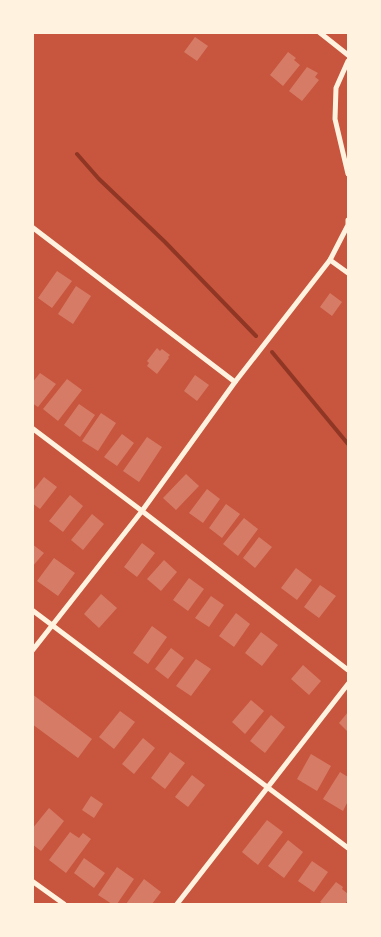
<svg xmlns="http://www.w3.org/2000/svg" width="381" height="937" viewBox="0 0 381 937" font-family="'Source Sans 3',sans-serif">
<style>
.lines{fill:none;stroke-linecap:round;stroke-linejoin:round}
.stream{stroke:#8f3625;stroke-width:4}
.building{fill:#d67c66}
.minor{stroke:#fff3e0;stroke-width:5}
</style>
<rect width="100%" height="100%" fill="#c8553d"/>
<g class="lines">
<g class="stream">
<path d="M77,154L99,179L165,242L256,336"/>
<path d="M272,352L348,444"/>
</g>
</g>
<g class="building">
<path d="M195,37L208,46L197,61L184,52Z"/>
<path d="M288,52L296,58L294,60L300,65L283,86L270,75Z"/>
<path d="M307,67L318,73L315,77L319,80L302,101L289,91Z"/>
<path d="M57,271L72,281L52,308L38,298Z"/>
<path d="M76,286L91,296L73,324L58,314Z"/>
<path d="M330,293L342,302L332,316L320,307Z"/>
<path d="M157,348L160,351L162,349L170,355L168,357L169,358L157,374L147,366L149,363L147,361Z"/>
<path d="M40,373L56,384L38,407L32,403V383Z"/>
<path d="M195,375L209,385L197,401L184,391Z"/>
<path d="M67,379L82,390L58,421L43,409Z"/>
<path d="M79,404L95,415L80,437L64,425Z"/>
<path d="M101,413L116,423L98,451L82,441Z"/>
<path d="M122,434L134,443L117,466L104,457Z"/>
<path d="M147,437L162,447L139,482L123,471Z"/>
<path d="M186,474L199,486L176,510L163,498Z"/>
<path d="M44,477L57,487L40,509L32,503V492Z"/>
<path d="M207,489L220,499L203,523L189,513Z"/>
<path d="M70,495L83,506L63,532L49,521Z"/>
<path d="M226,504L240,514L222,538L209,528Z"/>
<path d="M92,514L104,524L83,550L71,540Z"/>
<path d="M244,518L258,529L238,556L223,544Z"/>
<path d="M259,537L272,547L255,568L243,558Z"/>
<path d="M142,543L155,553L137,577L124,567Z"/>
<path d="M32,544L44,553L32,567Z"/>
<path d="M54,558L75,573L58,596L37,581Z"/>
<path d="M164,560L177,572L161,591L147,579Z"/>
<path d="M296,568L312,580L297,600L281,588Z"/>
<path d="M189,578L204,589L188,611L173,600Z"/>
<path d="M320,585L336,596L319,618L304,607Z"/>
<path d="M101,594L117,608L99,628L84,614Z"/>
<path d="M211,596L224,605L209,627L195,618Z"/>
<path d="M236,613L250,624L234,647L219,636Z"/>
<path d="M152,626L167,637L148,664L133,653Z"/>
<path d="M261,632L278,645L262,666L245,653Z"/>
<path d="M171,648L184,658L168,679L155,669Z"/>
<path d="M196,659L211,669L191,696L176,686Z"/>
<path d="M303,665L321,681L309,695L291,679Z"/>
<path d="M32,694L92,739L78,758L32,724Z"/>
<path d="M251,700L264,711L245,734L232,722Z"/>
<path d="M120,711L135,722L114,749L99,737Z"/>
<path d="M348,712V732L339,723Z"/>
<path d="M271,715L285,727L265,753L250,741Z"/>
<path d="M143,738L155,748L134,774L122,764Z"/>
<path d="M170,752L185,763L165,789L151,778Z"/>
<path d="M311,754L331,766L317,791L297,779Z"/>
<path d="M340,772L348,777V801L343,811L323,799Z"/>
<path d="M192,775L205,785L188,807L175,797Z"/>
<path d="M91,796L103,804L94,818L82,810Z"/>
<path d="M49,808L64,821L41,851L32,844V829Z"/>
<path d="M267,820L283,832L258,865L242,852Z"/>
<path d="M70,832L79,838L83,833L91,839L66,873L49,860Z"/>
<path d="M288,840L303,852L284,878L268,866Z"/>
<path d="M84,858L105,873L94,888L74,873Z"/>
<path d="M312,861L328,872L314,892L298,881Z"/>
<path d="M117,867L134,879L117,904H112L98,895Z"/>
<path d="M144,879L161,892L152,904H126Z"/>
<path d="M336,882L343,887L342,889L348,894V900L345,904H323L320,902Z"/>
</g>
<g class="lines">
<g class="minor">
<path d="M319,32L348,55"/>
<path d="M348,61L336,88L335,119L348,174"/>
<path d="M32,227L235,382"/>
<path d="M330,260L348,273"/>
<path d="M32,428L142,511L348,670"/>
<path d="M32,610L348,848"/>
<path d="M32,651L142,511L235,382L330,260L348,225V220"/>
<path d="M32,881L64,904"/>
<path d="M177,904L348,684"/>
</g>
</g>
<rect width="381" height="937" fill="none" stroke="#fff3e0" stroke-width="68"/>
</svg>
